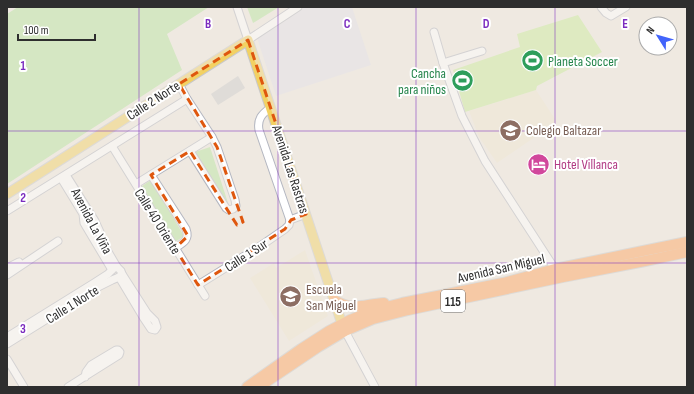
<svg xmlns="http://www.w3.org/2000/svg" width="694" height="394" viewBox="0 0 694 394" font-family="'Sofia Sans Condensed',sans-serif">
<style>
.industrial{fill:#e3e1e8}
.education{fill:#f0e6d1}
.green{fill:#b6e59e}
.pitch{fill:#c9ec9a}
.plaza{fill:#dfdcd8}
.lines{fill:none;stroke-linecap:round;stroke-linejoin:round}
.minor-casing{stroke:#b4b7c1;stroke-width:9}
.major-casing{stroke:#c9c9c9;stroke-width:11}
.highway-casing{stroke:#c9c9c9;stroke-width:12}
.minor{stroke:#fff;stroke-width:7}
.major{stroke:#f2d163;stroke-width:9}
.highway{stroke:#ffa35c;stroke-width:10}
.marked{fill:none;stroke:#df570e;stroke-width:3;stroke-dasharray:8 5;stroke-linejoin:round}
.grid{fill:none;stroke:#7b2cbf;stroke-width:1;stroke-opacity:0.55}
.labels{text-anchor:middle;stroke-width:4;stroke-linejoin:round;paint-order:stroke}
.shield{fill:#fff;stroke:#6d6d6d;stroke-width:1}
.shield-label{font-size:13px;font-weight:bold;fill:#2e2e2e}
.leisure-label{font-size:14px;fill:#27864d;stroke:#fff;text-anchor:start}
.street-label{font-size:14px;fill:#2e2e2e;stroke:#fff}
.education-label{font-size:14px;fill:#785e54;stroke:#fff;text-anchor:start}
.hotel-label{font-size:14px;fill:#b23c85;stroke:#fff;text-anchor:start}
.grid-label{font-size:13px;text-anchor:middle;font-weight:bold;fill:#7b2cbf;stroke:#fff;stroke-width:4;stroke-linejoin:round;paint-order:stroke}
</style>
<rect width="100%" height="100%" fill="#efe9e1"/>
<path class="industrial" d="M305,7H352L371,65L276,96L257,38Z"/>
<g class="education">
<path d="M536,90L557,122L497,163L479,137L469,111Z"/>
<path d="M305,250L328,316L289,341L250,278L274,263L276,268Z"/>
</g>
<g class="green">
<path d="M18,7H209L167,34L182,70L7,184V14Z"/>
<path d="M247,7H279L253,23Z"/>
<path d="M210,147L228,203L195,152Z"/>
<path d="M151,180L184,236L175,242L142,186Z"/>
</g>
<path class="pitch" d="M578,15L602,52L537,86L536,90L465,112L453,70L520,47L517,34Z"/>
<path class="plaza" d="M238,76L245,88L218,105L211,94Z"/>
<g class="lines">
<defs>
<g id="minor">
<path d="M237,7L248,40L298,7"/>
<path d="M601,7L606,13L611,16L626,7"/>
<path d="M434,32L443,63L462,116L485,161L555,269"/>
<path d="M443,63L482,51"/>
<path d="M179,84L187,99L212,137L217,147L235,200L236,206L233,209L229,210L226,208L190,151"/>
<path d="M270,108C262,114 257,119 259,130L290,220L306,214"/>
<path d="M112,146L205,296"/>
<path d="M151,175L186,229C190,240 183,243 175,248"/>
<path d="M61,178L83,214L84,223L112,270"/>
<path d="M136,184L212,137"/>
<path d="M7,211L187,99"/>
<path d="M7,268L19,262"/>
<path d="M7,275L58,241"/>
<path d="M119,277L143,317L151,329L155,330L157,327L155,321L147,313L122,274"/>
<path d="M198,285L259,247L285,229L289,225L290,220"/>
<path d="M345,331L375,387"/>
<path d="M7,337L94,283L108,274L114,268L117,267"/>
<path d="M7,344L100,286L112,280L119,277L122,274L121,271L117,267L100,238V232L95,221L66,175"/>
<path d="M7,359L24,387"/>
<path d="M68,387L119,355L120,352L118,350H116L91,365L86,372L85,377"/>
</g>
<path id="major" d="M7,194L248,40L342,324L345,331"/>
<g id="highway">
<path d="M334,300C353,312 364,304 384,303"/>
<path d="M260,386L318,347L345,331L373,319L408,310L563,277L645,261L687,252"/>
<path d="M247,387L301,349L329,331L350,320L378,309L402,303L503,283L555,269L687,242"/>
</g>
</defs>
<use href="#minor" class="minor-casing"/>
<use href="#major" class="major-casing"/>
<use href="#highway" class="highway-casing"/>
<use href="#minor" class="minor"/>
<use href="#major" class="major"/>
<use href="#highway" class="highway"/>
</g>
<path d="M0 0H694V394H0ZM248,40L306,214L291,220L285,229L198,285L175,248L188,236L151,175L190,151L237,225L243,222L217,147L179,84Z" fill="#efe9e1" fill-opacity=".55" fill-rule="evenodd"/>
<path class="marked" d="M248,40L306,214L291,220L285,229L198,285L175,248L188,236L151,175L190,151L237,225L243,222L217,147L179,84Z"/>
<path class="grid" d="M139,7V387M278,7V387M416,7V387M555,7V387M7,131H687M7,263H687"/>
<defs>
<symbol id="stadium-disc" viewBox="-11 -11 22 22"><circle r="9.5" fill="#2e9e5b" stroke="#fff"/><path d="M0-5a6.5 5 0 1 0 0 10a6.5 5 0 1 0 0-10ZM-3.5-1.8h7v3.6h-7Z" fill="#fff"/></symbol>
<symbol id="school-disc" viewBox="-11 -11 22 22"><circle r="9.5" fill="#8d6e63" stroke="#fff"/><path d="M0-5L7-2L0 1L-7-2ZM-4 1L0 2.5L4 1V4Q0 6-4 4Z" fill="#fff"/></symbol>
<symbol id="hotel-disc" viewBox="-11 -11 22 22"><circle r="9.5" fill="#d1479c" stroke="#fff"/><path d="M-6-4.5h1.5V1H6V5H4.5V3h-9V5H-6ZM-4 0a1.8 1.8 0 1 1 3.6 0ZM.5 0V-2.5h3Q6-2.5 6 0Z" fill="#fff"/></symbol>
</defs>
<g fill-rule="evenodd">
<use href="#stadium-disc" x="520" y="48" width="25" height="25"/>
<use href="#stadium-disc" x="450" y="68" width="25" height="25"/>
<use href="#school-disc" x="498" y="118" width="25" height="25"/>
<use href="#hotel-disc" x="526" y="152" width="25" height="25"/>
<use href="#school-disc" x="278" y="284" width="25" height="25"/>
</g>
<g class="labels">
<rect class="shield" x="441" y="290" width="24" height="22" rx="3"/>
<g class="shield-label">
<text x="453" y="306">115</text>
</g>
<g class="leisure-label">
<text x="548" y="66">Planeta Soccer</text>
<text x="446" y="78" text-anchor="end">Cancha<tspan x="446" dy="16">para niños</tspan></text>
</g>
<g class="street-label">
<text transform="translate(153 100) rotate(-33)" y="5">Calle 2 Norte</text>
<text transform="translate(291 169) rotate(72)" y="5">Avenida Las Rastras</text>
<text transform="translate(92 221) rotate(62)" y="5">Avenida La Viña</text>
<text transform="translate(158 221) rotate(58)" y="5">Calle 40 Oriente</text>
<text transform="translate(246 255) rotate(-33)" y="5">Calle 1 Sur</text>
<text transform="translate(501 268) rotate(-13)" y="5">Avenida San Miguel</text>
<text transform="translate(72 304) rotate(-32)" y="5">Calle 1 Norte</text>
</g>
<g class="education-label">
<text x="526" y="135">Colegio Baltazar</text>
<text x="306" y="294">Escuela<tspan x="306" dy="16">San Miguel</tspan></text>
</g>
<g class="hotel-label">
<text x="554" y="169">Hotel Villanca</text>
</g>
</g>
<g class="grid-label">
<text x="208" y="28">B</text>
<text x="347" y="28">C</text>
<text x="486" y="28">D</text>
<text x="625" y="28">E</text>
<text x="23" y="70">1</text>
<text x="23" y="202">2</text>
<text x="23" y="333">3</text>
</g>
<rect width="694" height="394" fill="none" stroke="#2e2e2e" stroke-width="16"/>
<g transform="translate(658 36) rotate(307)"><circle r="19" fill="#ffffff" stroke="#ababab"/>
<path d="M0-3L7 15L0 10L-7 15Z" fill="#4264fb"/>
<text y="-6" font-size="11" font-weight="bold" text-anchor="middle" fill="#2e2e2e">N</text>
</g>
<path d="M18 34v6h77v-6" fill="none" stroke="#2e2e2e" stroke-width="2"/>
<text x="24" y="34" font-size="12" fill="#2e2e2e" stroke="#ffffff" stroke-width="3" paint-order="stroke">100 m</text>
</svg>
